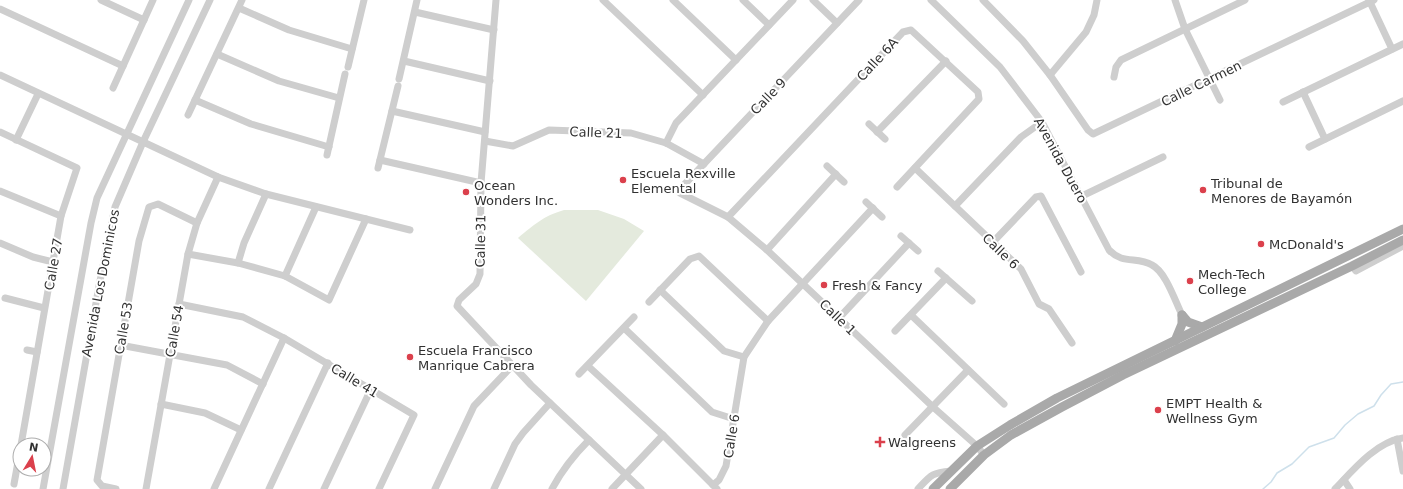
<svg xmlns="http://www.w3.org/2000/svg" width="1403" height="489" viewBox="0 0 1403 489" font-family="'DejaVu Sans',sans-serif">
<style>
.park{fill:#e4eadd}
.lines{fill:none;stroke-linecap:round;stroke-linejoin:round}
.stream{stroke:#cee0eb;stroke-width:1.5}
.minor{stroke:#cecece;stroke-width:7}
.major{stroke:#a9a9a9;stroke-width:9}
.poi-dot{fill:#db404c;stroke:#fff;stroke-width:1.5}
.labels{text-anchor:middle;stroke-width:4;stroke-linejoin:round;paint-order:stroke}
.street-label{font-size:13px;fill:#313131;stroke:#fff}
.poi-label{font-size:13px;fill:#313131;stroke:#fff;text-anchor:start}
</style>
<rect width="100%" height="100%" fill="#fff"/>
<path class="park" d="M564,210H598L624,219L644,231L586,301L518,238C534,225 543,216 564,210Z"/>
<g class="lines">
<path class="stream" d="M1263,489L1271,482L1277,473L1292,464L1309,447L1334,438L1345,425L1358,414L1374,406L1381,395L1391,384L1403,382"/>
<g class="minor">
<path d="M101,0L144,20"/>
<path d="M496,0L481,183L480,274L476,284L459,300L457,306L531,385L641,489"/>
<path d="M603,0L703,95"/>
<path d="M673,0L736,60"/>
<path d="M743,0L769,25"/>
<path d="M813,0L837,23"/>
<path d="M859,0L682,187L680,193L728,217L767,250L933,407L977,446L984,455"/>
<path d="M931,0L1000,67L1042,122L1109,250C1123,265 1137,256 1152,265C1166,272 1175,301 1182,315"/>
<path d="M983,0L1023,41L1050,75L1088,130L1093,134L1374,0"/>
<path d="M1175,0L1185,29L1220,100"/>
<path d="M1369,0L1392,49"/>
<path d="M239,8L289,30L352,49"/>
<path d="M0,9L123,66"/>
<path d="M415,12L494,30"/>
<path d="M217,54L279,81L339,98"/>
<path d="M404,61L490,81"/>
<path d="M348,67L364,0"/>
<path d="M0,75L218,177L266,194L410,230"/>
<path d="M1050,75L1086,32L1094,15L1097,0"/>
<path d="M1114,77L1116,67L1121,60L1245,0"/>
<path d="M399,79L417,0"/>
<path d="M113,88L153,0"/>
<path d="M1303,92L1325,139"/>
<path d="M195,100L251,124L329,147"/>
<path d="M1283,102L1403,44"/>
<path d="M392,111L485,132"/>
<path d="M188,115L242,0"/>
<path d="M869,124L885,139"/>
<path d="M0,132L77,168L61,216L21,445"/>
<path d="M877,132L946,61"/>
<path d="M16,140L38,94"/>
<path d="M485,141L513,146L549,130L631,133L666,143L704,164"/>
<path d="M666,143L676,123L793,0"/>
<path d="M1309,147L1403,101"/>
<path d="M327,155L345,74"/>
<path d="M380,160L481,183"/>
<path d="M827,166L844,182"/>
<path d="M378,168L398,86"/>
<path d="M915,168L1021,269L1039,304L1049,309L1072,343"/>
<path d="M0,191L61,216"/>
<path d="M1082,196L1163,157"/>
<path d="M866,202L882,217"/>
<path d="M955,206L1021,137L1042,122"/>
<path d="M728,217L903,32L911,30L978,92L979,99L897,187"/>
<path d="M901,236L918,251"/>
<path d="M993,242L1036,197L1041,196L1081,272"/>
<path d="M0,243L33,257L53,262"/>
<path d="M767,250L836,174"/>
<path d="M188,254L238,263L285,276L329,300L366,219"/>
<path d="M238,263L244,243L266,194"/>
<path d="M1352,266L1356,271L1403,246"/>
<path d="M938,271L972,301"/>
<path d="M285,276L316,207"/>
<path d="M660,290L724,351L744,357"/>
<path d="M5,298L44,308"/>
<path d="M649,302L690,259L699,256L768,321"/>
<path d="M179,304L243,317L284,338L414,415L379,489"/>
<path d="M911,315L1004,404"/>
<path d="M839,318L909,243"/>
<path d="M624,328L712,412L734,419"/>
<path d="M895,331L946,278"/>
<path d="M120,345L227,365L263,384"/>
<path d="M27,350L37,352"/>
<path d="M588,366L663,435L717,489"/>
<path d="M579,374L634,317"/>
<path d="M161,404L205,413L241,430"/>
<path d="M905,435L968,370"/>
<path d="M1397,439L1403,471"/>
<path d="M1344,480L1350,489"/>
<path d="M14,484L20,451"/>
<path d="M713,485L719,480L726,466L744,357L768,321L873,208"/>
<path d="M43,489L91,223L97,198L189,0"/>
<path d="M63,489L99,286L115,207L143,142L210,0"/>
<path d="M116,489L102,486L97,480L139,241L149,207L158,204L197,223"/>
<path d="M146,489L188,254L197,223L218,177"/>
<path d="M214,489L284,338"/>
<path d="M269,489L328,363"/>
<path d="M324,489L371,389"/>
<path d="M435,489L474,406L512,366"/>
<path d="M494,489L515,444L523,433L550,403"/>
<path d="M552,489C562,470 574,455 589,440"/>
<path d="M612,489L663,435"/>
<path d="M918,489C931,475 931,473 951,471"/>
<path d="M1335,489C1353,470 1376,442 1403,438"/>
</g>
<g class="major">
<path d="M1182,315L1188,322L1202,327"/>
<path d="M1175,341L1182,324V315"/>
<path d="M933,489L977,446L1010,425L1057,398L1403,229"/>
<path d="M950,489L984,455L1011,435L1062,407L1123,375L1352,266L1403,240"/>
</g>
</g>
<g class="poi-dot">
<circle cx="623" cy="180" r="4"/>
<circle cx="1203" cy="190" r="4"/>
<circle cx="466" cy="192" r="4"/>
<circle cx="1261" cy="244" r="4"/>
<circle cx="1190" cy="281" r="4"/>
<circle cx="824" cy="285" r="4"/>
<circle cx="410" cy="357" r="4"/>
<circle cx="1158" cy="410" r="4"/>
<path d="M878 436h4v4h4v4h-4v4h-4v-4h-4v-4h4z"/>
</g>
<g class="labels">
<g class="street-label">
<text transform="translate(877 59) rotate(-47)" y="5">Calle 6A</text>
<text transform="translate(1201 83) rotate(-26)" y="5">Calle Carmen</text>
<text transform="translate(768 96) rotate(-46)" y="5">Calle 9</text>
<text transform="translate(596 132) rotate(2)" y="5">Calle 21</text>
<text transform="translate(1061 160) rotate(61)" y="5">Avenida Duero</text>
<text transform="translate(480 241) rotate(-89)" y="5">Calle 31</text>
<text transform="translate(1001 251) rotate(44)" y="5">Calle 6</text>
<text transform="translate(53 264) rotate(-80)" y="5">Calle 27</text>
<text transform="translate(100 283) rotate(-79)" y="5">Avenida Los Dominicos</text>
<text transform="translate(838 317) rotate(44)" y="5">Calle 1</text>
<text transform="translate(123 328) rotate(-80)" y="5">Calle 53</text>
<text transform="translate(174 331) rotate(-80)" y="5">Calle 54</text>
<text transform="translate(355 380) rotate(31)" y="5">Calle 41</text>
<text transform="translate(731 436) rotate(-81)" y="5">Calle 6</text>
</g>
<g class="poi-label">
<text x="631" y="178">Escuela Rexville<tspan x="631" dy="15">Elemental</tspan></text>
<text x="1211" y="188">Tribunal de<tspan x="1211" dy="15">Menores de Bayamón</tspan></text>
<text x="474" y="190">Ocean<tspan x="474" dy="15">Wonders Inc.</tspan></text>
<text x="1269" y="249">McDonald's</text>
<text x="1198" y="279">Mech-Tech<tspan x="1198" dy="15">College</tspan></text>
<text x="832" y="290">Fresh &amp; Fancy</text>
<text x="418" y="355">Escuela Francisco<tspan x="418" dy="15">Manrique Cabrera</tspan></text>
<text x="1166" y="408">EMPT Health &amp;<tspan x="1166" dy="15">Wellness Gym</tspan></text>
<text x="888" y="447">Walgreens</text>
</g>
</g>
<g transform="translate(32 457) rotate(10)"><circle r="19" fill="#ffffff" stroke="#adadad"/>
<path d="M0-3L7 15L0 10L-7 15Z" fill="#db404c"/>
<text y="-6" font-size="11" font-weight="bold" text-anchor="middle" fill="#313131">N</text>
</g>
</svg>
